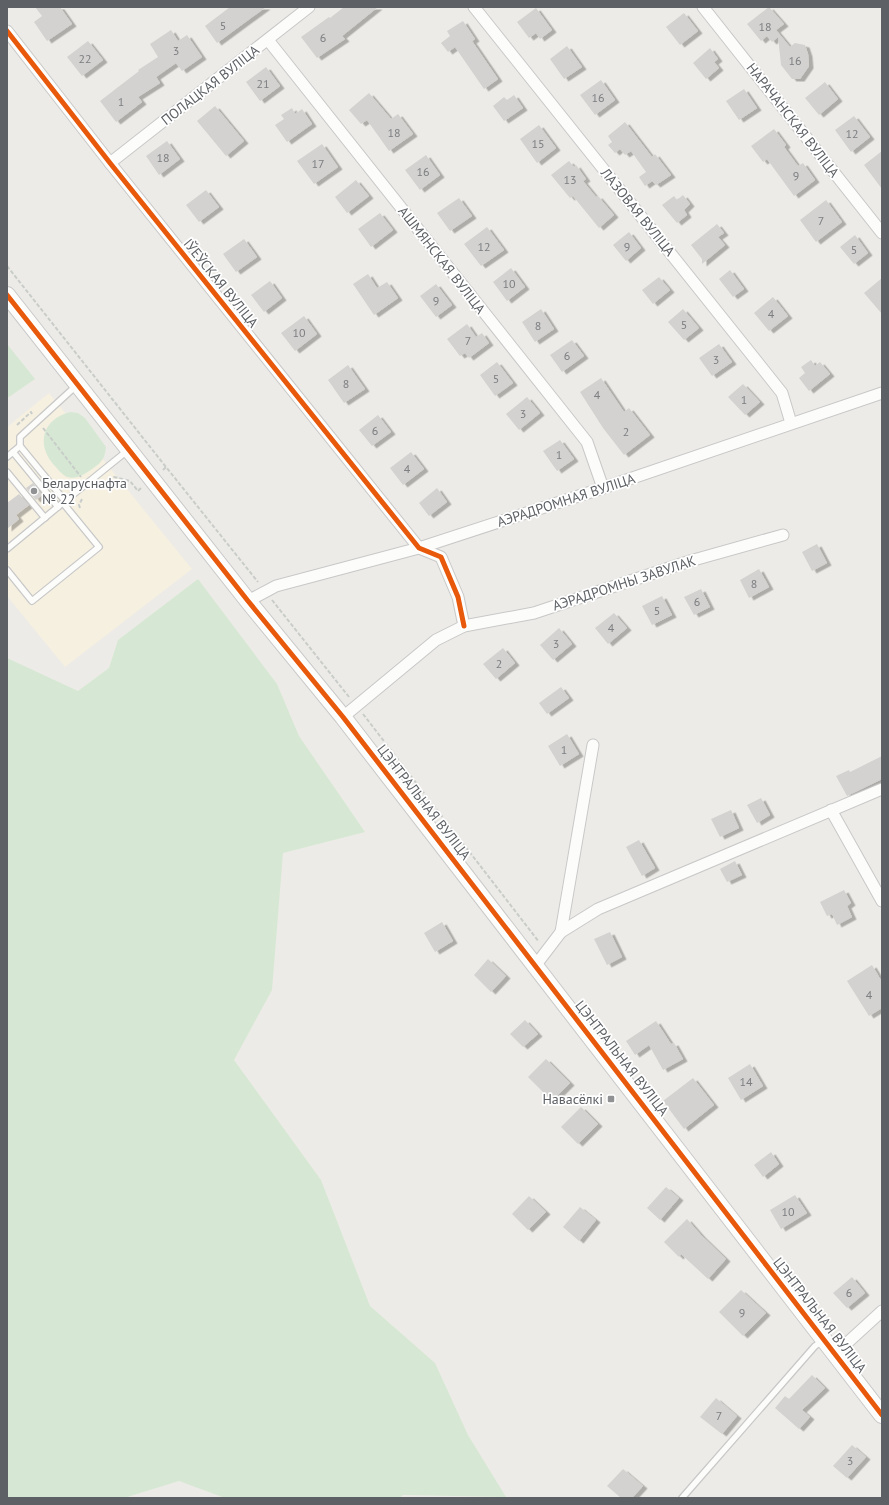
<svg xmlns="http://www.w3.org/2000/svg" width="889" height="1505" viewBox="0 0 889 1505" font-family="'PT Sans',sans-serif">
<style>
.commercial{fill:#f6f0e1}
.green{fill:#d6e8d3}
.building{fill:#d3d2d0;filter:url(#shadow)}
.lines{fill:none;stroke-linecap:round;stroke-linejoin:round}
.lane-casing{stroke:#c8c8c8;stroke-width:8}
.street-casing{stroke:#c8c8c8;stroke-width:13}
.secondary-casing{stroke:#c9c9c9;stroke-width:18}
.path{stroke:#c9cdca;stroke-width:2;stroke-dasharray:4 2;stroke-linecap:butt}
.lane{stroke:#fcfcfb;stroke-width:5.5}
.street{stroke:#fcfcfb;stroke-width:11}
.secondary{stroke:#fcfcfb;stroke-width:16}
.cycleway-casing{stroke:#fff;stroke-width:8}
.cycleway{stroke:#e8590c;stroke-width:5}
.poi-dot{fill:#8f9192;stroke:#fff;stroke-width:1.5}
.labels{text-anchor:middle;stroke-width:3.5;stroke-linejoin:round;paint-order:stroke}
.number-label{font-size:12px;fill:#7c7e81}
.street-label{font-size:14px;fill:#5d6165;stroke:#fff}
.poi-label{font-size:14px;fill:#5d6165;stroke:#fff;text-anchor:start}
</style>
<defs>
<filter id="shadow"><feDropShadow dx="4.5" dy="2.5" stdDeviation="0" flood-color="#0004"/></filter>
</defs>
<rect width="100%" height="100%" fill="#edebe7"/>
<path class="commercial" d="M49,393L192,569L65,667L7,596V427Z"/>
<g class="green">
<path d="M7,344L35,379L9,397H7Z"/>
<path d="M70,412L78,413L85,418L106,447C105,459 101,463 92,469C85,474 76,480 67,477C61,474 57,468 53,464C36,443 43,419 70,412Z"/>
<path d="M198,579L277,684L299,736L365,832L283,853L272,990L234,1060L321,1180L370,1306L435,1363L468,1435L506,1497L403,1495L399,1498H225L179,1481L124,1498H7V658L78,691L109,668L118,640Z"/>
</g>
<g class="building">
<path d="M35,7H60L72,24L47,41L34,22L42,16Z"/>
<path d="M230,7H266L217,43L205,26Z"/>
<path d="M344,7H378L342,36L345,39L317,58L301,37L329,17L330,18Z"/>
<path d="M769,7L784,24L776,30L790,47L795,43L805,45L808,54L809,66L800,79H792L781,65L778,37L772,42L767,36L761,41L747,24Z"/>
<path d="M536,8L552,30L540,39L536,33L529,38L517,22Z"/>
<path d="M684,13L698,31L680,45L666,27Z"/>
<path d="M463,21L475,39L472,41L498,79L484,89L455,47L448,52L441,43L450,36L447,31Z"/>
<path d="M171,30L178,41L187,35L202,57L182,71L176,63L156,77L160,83L138,97L142,102L116,122L100,101L139,71L138,70L158,57L150,44Z"/>
<path d="M88,41L103,60L82,76L67,57Z"/>
<path d="M567,46L582,67L564,79L550,59Z"/>
<path d="M710,48L718,59L714,62L719,68L706,79L693,63Z"/>
<path d="M266,67L280,86L260,101L246,82Z"/>
<path d="M601,80L615,100L595,115L580,95Z"/>
<path d="M825,82L838,99L819,115L805,98Z"/>
<path d="M744,89L757,108L739,120L726,101Z"/>
<path d="M369,93L391,119L398,114L413,134L389,151L367,120L361,124L349,110Z"/>
<path d="M514,95L523,108L504,121L493,106L504,97L507,100Z"/>
<path d="M215,106L244,141L226,156L197,121Z"/>
<path d="M292,108L295,114L302,109L312,124L287,142L275,125L284,119L281,115Z"/>
<path d="M854,116L870,137L851,152L835,130Z"/>
<path d="M625,122L652,157L655,154L671,175L656,185L652,181L645,186L639,177L646,172L631,151L625,155L620,149L615,153L608,145L612,142L608,136Z"/>
<path d="M539,125L556,148L537,163L520,139Z"/>
<path d="M774,129L786,145L784,147L798,166L803,163L815,180L794,196L767,159L763,162L751,146Z"/>
<path d="M167,141L180,159L159,175L146,156Z"/>
<path d="M322,144L338,167L314,184L297,161Z"/>
<path d="M882,151V189L864,165Z"/>
<path d="M426,155L440,175L420,190L405,170Z"/>
<path d="M569,161L574,167L576,165L586,179L583,181L596,197L598,196L614,215L599,228L573,196L570,198L551,175Z"/>
<path d="M356,180L369,196L347,213L335,197Z"/>
<path d="M206,190L219,207L199,222L186,205Z"/>
<path d="M683,195L690,204L684,210L687,215L677,223L662,205L674,196L677,200Z"/>
<path d="M459,198L472,216L450,231L437,213Z"/>
<path d="M826,200L842,222L816,242L800,220Z"/>
<path d="M380,213L393,230L371,247L358,229Z"/>
<path d="M717,224L724,233L718,237L725,245L702,264V259L691,245Z"/>
<path d="M487,227L504,250L481,266L464,244Z"/>
<path d="M629,232L641,248L626,261L613,245Z"/>
<path d="M855,235L868,253L854,264L840,247Z"/>
<path d="M244,239L257,257L236,272L223,254Z"/>
<path d="M511,268L525,287L507,301L493,282Z"/>
<path d="M730,270L744,289L733,297L719,279Z"/>
<path d="M368,274L377,288L387,282L398,298L374,315L353,284Z"/>
<path d="M659,277L670,290L653,304L642,290Z"/>
<path d="M882,278V314L864,293Z"/>
<path d="M270,281L282,298L264,312L251,295Z"/>
<path d="M436,284L452,305L436,317L420,296Z"/>
<path d="M773,297L788,316L769,331L754,313Z"/>
<path d="M541,309L554,329L535,342L522,322Z"/>
<path d="M683,309L699,328L684,340L668,322Z"/>
<path d="M304,316L317,334L295,351L281,333Z"/>
<path d="M467,324L476,337L482,333L489,343L469,358L465,353L460,356L447,339Z"/>
<path d="M572,340L584,356L562,372L550,355Z"/>
<path d="M719,344L732,362L712,376L699,358Z"/>
<path d="M811,360L815,366L820,362L830,374L809,391L799,378L805,373L801,367Z"/>
<path d="M497,362L513,383L495,396L480,375Z"/>
<path d="M348,365L365,389L344,403L328,380Z"/>
<path d="M601,378L624,412L629,408L650,435L624,455L603,428L580,392Z"/>
<path d="M743,384L760,402L745,415L728,397Z"/>
<path d="M527,397L540,413L519,430L506,414Z"/>
<path d="M378,415L391,432L372,446L359,430Z"/>
<path d="M560,440L574,459L557,471L543,451Z"/>
<path d="M411,452L424,469L403,485L390,468Z"/>
<path d="M33,483L42,495L36,500L26,488Z"/>
<path d="M437,488L447,502L429,516L419,503Z"/>
<path d="M19,494L29,505L16,515L19,519L7,529V503Z"/>
<path d="M817,544L827,563L812,571L802,552Z"/>
<path d="M759,569L769,587L749,598L740,580Z"/>
<path d="M701,589L710,607L694,615L684,597Z"/>
<path d="M662,596L672,615L652,625L642,606Z"/>
<path d="M614,613L627,628L608,644L595,628Z"/>
<path d="M559,628L572,644L553,660L540,645Z"/>
<path d="M503,648L515,663L496,679L483,664Z"/>
<path d="M561,687L569,698L547,714L539,703Z"/>
<path d="M567,734L579,754L560,766L548,746Z"/>
<path d="M882,756V779L847,796L836,776L849,770L850,772Z"/>
<path d="M761,798L770,815L757,823L747,805Z"/>
<path d="M731,810L739,828L720,837L711,819Z"/>
<path d="M639,840L655,868L642,876L626,847Z"/>
<path d="M735,861L742,875L727,882L720,869Z"/>
<path d="M844,890L851,903L847,906L852,917L837,925L832,914L827,916L820,902Z"/>
<path d="M442,922L453,941L435,952L424,933Z"/>
<path d="M610,932L622,957L607,965L594,939Z"/>
<path d="M488,959L506,976L491,992L474,975Z"/>
<path d="M872,965L882,982V1008L869,1016L847,981Z"/>
<path d="M525,1020L538,1034L523,1047L510,1034Z"/>
<path d="M656,1021L671,1044L674,1043L683,1059L663,1070L649,1045L635,1055L626,1041Z"/>
<path d="M546,1059L570,1083L552,1101L528,1077Z"/>
<path d="M750,1064L763,1086L741,1100L728,1078Z"/>
<path d="M693,1078L714,1105L684,1129L663,1101Z"/>
<path d="M581,1107L598,1124L578,1144L561,1127Z"/>
<path d="M771,1152L779,1164L763,1177L754,1165Z"/>
<path d="M666,1187L679,1198L660,1220L647,1208Z"/>
<path d="M795,1195L807,1213L781,1229L770,1210Z"/>
<path d="M529,1196L546,1212L528,1230L512,1214Z"/>
<path d="M580,1207L596,1220L579,1241L563,1227Z"/>
<path d="M687,1219L701,1235L726,1259L708,1279L681,1254L679,1257L664,1242Z"/>
<path d="M852,1277L865,1293L847,1308L833,1293Z"/>
<path d="M741,1290L766,1313L743,1336L719,1312Z"/>
<path d="M812,1375L825,1388L802,1410L810,1417L799,1429L775,1408L785,1396L789,1399Z"/>
<path d="M716,1398L737,1416L722,1434L700,1417Z"/>
<path d="M852,1445L866,1457L847,1478L833,1466Z"/>
<path d="M623,1469L643,1486L632,1498H621L607,1486Z"/>
</g>
<g class="lines">
<defs>
<g id="lane">
<path d="M77,385L20,437V446L65,501L127,451"/>
<path d="M13,452L58,507"/>
<path d="M7,457L20,446"/>
<path d="M7,472L45,518"/>
<path d="M7,549L65,501"/>
<path d="M7,570L32,601L99,547L63,503"/>
<path d="M682,1498L815,1346L824,1340"/>
</g>
<g id="street">
<path d="M474,7L782,393L791,423"/>
<path d="M703,7L882,233"/>
<path d="M7,31L110,163L419,548L441,557L458,597L464,626"/>
<path d="M268,40L587,442L603,488"/>
<path d="M110,163L309,7"/>
<path d="M248,601L276,586L419,548L603,488L882,393"/>
<path d="M343,717L436,640L464,626L534,613L690,561L783,535"/>
<path d="M831,810L882,901"/>
<path d="M561,932L593,745"/>
<path d="M535,966L561,932L598,909L882,789"/>
<path d="M835,1354L882,1311"/>
</g>
<path id="secondary" d="M7,295L248,601L343,717L882,1415"/>
</defs>
<use href="#lane" class="lane-casing"/>
<use href="#street" class="street-casing"/>
<use href="#secondary" class="secondary-casing"/>
<g class="path">
<path d="M7,266L166,467"/>
<path d="M17,425L31,412L32,414"/>
<path d="M43,428L81,477"/>
<path d="M163,470L166,467L258,582"/>
<path d="M103,483L114,477L130,481L138,491L141,488"/>
<path d="M80,508L79,505L82,499"/>
<path d="M272,600L349,697"/>
<path d="M363,714L539,942"/>
</g>
<use href="#lane" class="lane"/>
<use href="#street" class="street"/>
<use href="#secondary" class="secondary"/>
<defs>
<g id="cycleway">
<path d="M7,31L110,163L419,548L441,557L458,597L464,626"/>
<path d="M7,295L248,601L343,717L882,1415"/>
</g>
</defs>
<use href="#cycleway" class="cycleway-casing"/>
<use href="#cycleway" class="cycleway"/>
</g>
<g class="poi-dot">
<circle cx="34" cy="491" r="4"/>
<rect x="607" y="1095" width="8" height="8" rx="2"/>
</g>
<g class="labels">
<g class="number-label">
<text x="223" y="30">5</text>
<text x="765" y="31">18</text>
<text x="323" y="42">6</text>
<text x="176" y="55">3</text>
<text x="85" y="63">22</text>
<text x="795" y="65">16</text>
<text x="263" y="88">21</text>
<text x="598" y="102">16</text>
<text x="121" y="106">1</text>
<text x="394" y="137">18</text>
<text x="852" y="138">12</text>
<text x="538" y="148">15</text>
<text x="163" y="162">18</text>
<text x="318" y="168">17</text>
<text x="423" y="176">16</text>
<text x="796" y="180">9</text>
<text x="570" y="184">13</text>
<text x="821" y="225">7</text>
<text x="484" y="251">12</text>
<text x="627" y="251">9</text>
<text x="854" y="254">5</text>
<text x="509" y="288">10</text>
<text x="436" y="305">9</text>
<text x="771" y="318">4</text>
<text x="684" y="329">5</text>
<text x="538" y="330">8</text>
<text x="299" y="337">10</text>
<text x="468" y="345">7</text>
<text x="567" y="360">6</text>
<text x="716" y="364">3</text>
<text x="496" y="383">5</text>
<text x="346" y="388">8</text>
<text x="597" y="399">4</text>
<text x="744" y="404">1</text>
<text x="523" y="418">3</text>
<text x="375" y="435">6</text>
<text x="626" y="436">2</text>
<text x="559" y="459">1</text>
<text x="407" y="473">4</text>
<text x="754" y="588">8</text>
<text x="697" y="606">6</text>
<text x="657" y="615">5</text>
<text x="611" y="632">4</text>
<text x="556" y="648">3</text>
<text x="499" y="668">2</text>
<text x="564" y="754">1</text>
<text x="869" y="999">4</text>
<text x="746" y="1086">14</text>
<text x="788" y="1216">10</text>
<text x="849" y="1297">6</text>
<text x="742" y="1317">9</text>
<text x="719" y="1420">7</text>
<text x="850" y="1465">3</text>
</g>
<g class="street-label">
<text transform="translate(210 85) rotate(-38)" y="5">ПОЛАЦКАЯ ВУЛІЦА</text>
<text transform="translate(793 120) rotate(52)" y="5">НАРАЧАНСКАЯ ВУЛІЦА</text>
<text transform="translate(638 212) rotate(51)" y="5">ЛАЗОВАЯ ВУЛІЦА</text>
<text transform="translate(442 260) rotate(52)" y="5">АШМЯНСКАЯ ВУЛІЦА</text>
<text transform="translate(221 283) rotate(51)" y="5">ІЎЕЎСКАЯ ВУЛІЦА</text>
<text transform="translate(566 500) rotate(-18)" y="5">АЭРАДРОМНАЯ ВУЛІЦА</text>
<text transform="translate(624 583) rotate(-18)" y="5">АЭРАДРОМНЫ ЗАВУЛАК</text>
<text transform="translate(424 802) rotate(52)" y="5">ЦЭНТРАЛЬНАЯ ВУЛІЦА</text>
<text transform="translate(622 1058) rotate(52)" y="5">ЦЭНТРАЛЬНАЯ ВУЛІЦА</text>
<text transform="translate(820 1315) rotate(52)" y="5">ЦЭНТРАЛЬНАЯ ВУЛІЦА</text>
</g>
<g class="poi-label">
<text x="42" y="488">Беларуснафта<tspan x="42" dy="16">№ 22</tspan></text>
<text x="603" y="1104" text-anchor="end">Навасёлкі</text>
</g>
</g>
<rect width="889" height="1505" fill="none" stroke="#5d6165" stroke-width="16"/>
</svg>
